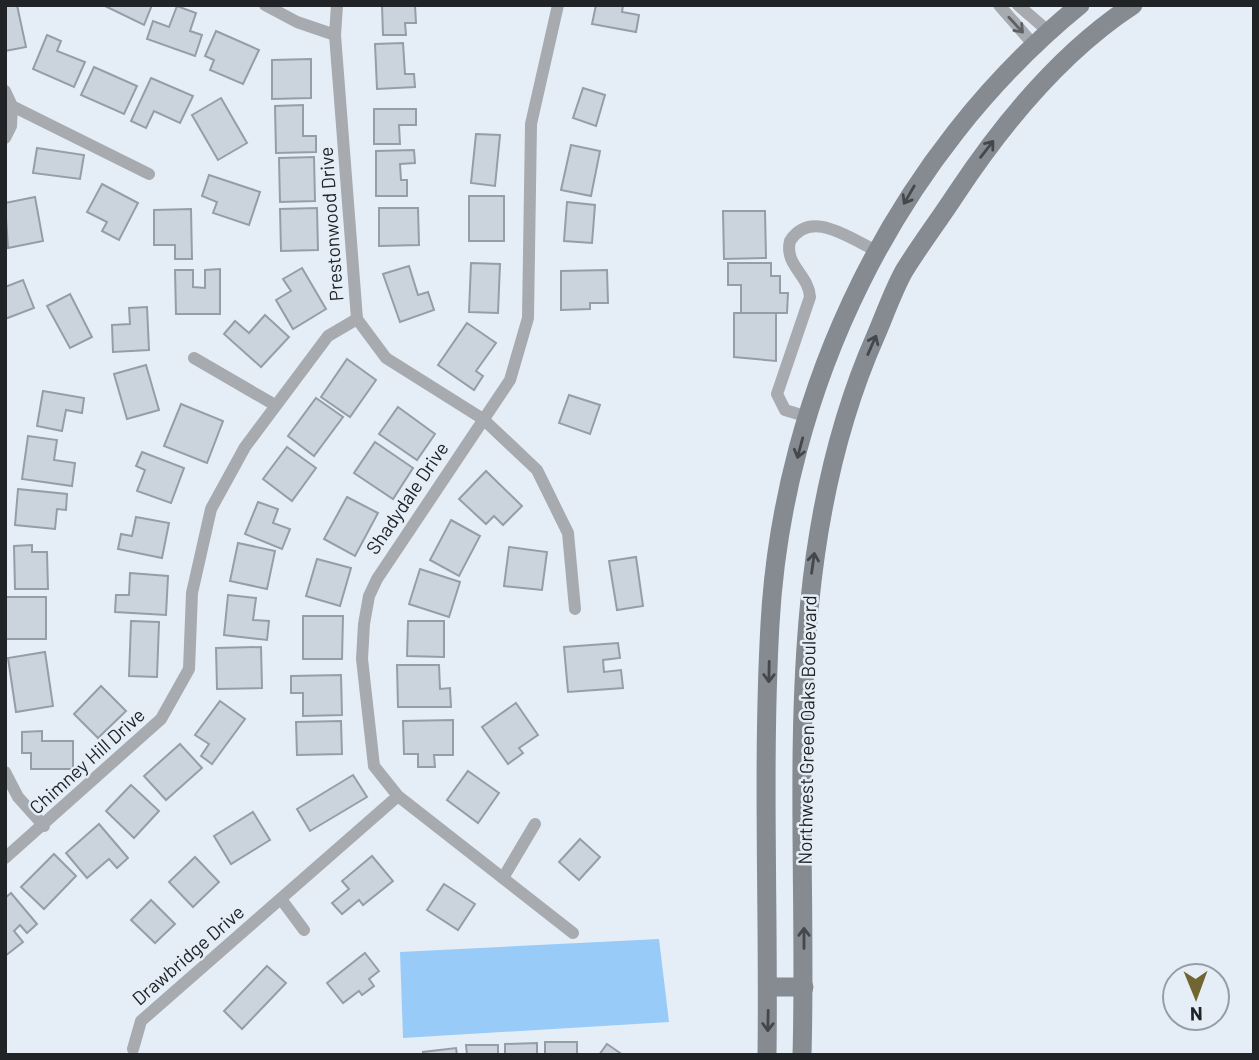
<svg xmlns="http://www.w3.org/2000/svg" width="1259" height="1060" viewBox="0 0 1259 1060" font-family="Barlow,sans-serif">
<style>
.green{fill:#99cbf8}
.building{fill:#cbd4dd;stroke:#959ea6;stroke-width:2}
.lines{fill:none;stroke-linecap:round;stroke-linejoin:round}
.street{stroke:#a7abaf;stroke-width:12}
.secondary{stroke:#868b91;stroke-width:19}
.oneway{stroke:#5d6164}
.oneway2{stroke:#44484c}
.labels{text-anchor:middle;stroke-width:5;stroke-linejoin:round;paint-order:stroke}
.street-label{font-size:19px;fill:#212427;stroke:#e5eef7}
</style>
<rect width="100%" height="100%" fill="#e5eef7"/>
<path class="green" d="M659,939L669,1022L403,1038L400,952Z"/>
<g class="building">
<path d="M5,5H17L26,47L5,51Z"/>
<path d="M103,5H152L144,25Z"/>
<path d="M382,5H415L416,23H405L406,35H383Z"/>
<path d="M596,5H623L622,12L639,15L636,32L592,24Z"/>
<path d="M177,6L196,13L190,31L202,35L195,56L147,39L153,21L169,27Z"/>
<path d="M216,31L259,50L243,84L210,70L214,60L205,56Z"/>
<path d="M47,35L61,41L57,51L85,62L74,87L33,69Z"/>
<path d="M403,43L405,74H414L415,87L377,89L375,44Z"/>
<path d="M311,59V98L272,99V60Z"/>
<path d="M94,67L137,86L124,114L81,95Z"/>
<path d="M151,78L193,96L180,123L154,111L146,128L131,121Z"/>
<path d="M583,88L605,95L596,126L573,118Z"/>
<path d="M221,98L247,143L218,160L192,115Z"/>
<path d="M303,105V136H316V152L276,153L275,106Z"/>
<path d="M374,109H416V125H399L400,144H374Z"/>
<path d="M476,134L500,135L495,186L471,183Z"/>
<path d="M571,145L600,151L591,196L561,190Z"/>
<path d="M37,148L84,155L80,179L33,173Z"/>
<path d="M414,150L415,163L400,164L401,180H407V196H376V151Z"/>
<path d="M314,157L315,201L280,202L279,158Z"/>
<path d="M209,175L260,192L249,225L213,213L217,202L202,196Z"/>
<path d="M102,184L138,203L119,240L102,231L107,222L87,212Z"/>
<rect x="469" y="196" width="35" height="45"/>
<path d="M35,197L43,241L8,248L5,203Z"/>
<path d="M567,202L595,205L592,243L564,241Z"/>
<path d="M317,208L318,250L281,251L280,209Z"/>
<path d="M379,208H418L419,245L379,246Z"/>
<path d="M191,209L192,259H175V245H154V210Z"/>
<path d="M723,211H765L766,258L724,259Z"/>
<path d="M471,263L500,264L498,313L469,312Z"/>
<path d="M728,263H771V276H780V293H788L787,313H741V285H728Z"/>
<path d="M409,266L418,295L428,292L434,310L400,322L383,274Z"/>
<path d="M302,268L326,309L293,329L276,300L291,291L283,279Z"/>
<path d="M220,269V314H176L175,270H193V287L205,288V270Z"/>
<path d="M607,270L608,303H590V309L561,310V271Z"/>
<path d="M23,280L34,308L5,319V287Z"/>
<path d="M70,294L92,337L70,348L47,306Z"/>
<path d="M147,307L149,350L113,352L112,325L130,324L129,308Z"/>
<path d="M734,313H776V361L734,357Z"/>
<path d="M265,315L289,337L261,367L224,334L235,321L249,333Z"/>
<path d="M467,323L496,343L476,371L483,376L474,390L438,365Z"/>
<path d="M347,359L376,380L350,417L321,397Z"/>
<path d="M146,365L159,410L127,419L114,374Z"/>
<path d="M43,391L84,398L82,413L66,410L62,431L37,426Z"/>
<path d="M569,395L600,405L590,434L559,423Z"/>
<path d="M316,398L343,417L314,456L288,436Z"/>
<path d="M181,404L223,421L207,463L164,446Z"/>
<path d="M398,407L435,434L417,460L379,434Z"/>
<path d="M28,436L57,440L54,460L75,463L72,486L22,479Z"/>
<path d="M375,442L413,468L393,499L354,473Z"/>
<path d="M287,447L316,468L292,501L263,479Z"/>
<path d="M142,452L184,468L171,503L137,491L145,470L136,466Z"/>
<path d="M486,471L522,506L503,525L494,516L486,524L459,499Z"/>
<path d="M18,489L67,494L66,510L57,509L55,529L15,525Z"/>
<path d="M347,497L378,513L355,556L324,539Z"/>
<path d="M258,502L278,509L273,523L290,529L282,549L245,534Z"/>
<path d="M136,517L169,523L162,558L118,549L121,534L132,536Z"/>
<path d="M451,520L480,536L459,576L430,560Z"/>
<path d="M238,543L275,551L267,589L230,581Z"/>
<path d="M32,545V552H47L48,589H15L14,546Z"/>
<path d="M509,547L547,552L542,590L504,586Z"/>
<path d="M636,557L643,606L617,610L609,561Z"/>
<path d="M317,559L351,568L340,606L306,596Z"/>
<path d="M420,569L460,582L449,617L409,604Z"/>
<path d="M130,573L168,576L166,615L115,612L116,595H129Z"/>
<path d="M228,595L256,598L253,620L269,621L267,640L224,635Z"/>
<rect x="5" y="597" width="41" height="42"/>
<path d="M303,616H343L342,659H303Z"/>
<path d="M131,621L159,622L157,677L129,676Z"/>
<path d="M408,621H444V657L407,656Z"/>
<path d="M618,643L620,658L603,660L604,672L621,670L623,688L568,692L564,647Z"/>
<path d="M261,647L262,688L217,689L216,648Z"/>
<path d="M45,652L53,706L16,712L8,658Z"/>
<path d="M397,665H439L440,689L450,688L451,707H398Z"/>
<path d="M341,675L342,715L303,716V693H291V676Z"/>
<path d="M101,686L126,711L98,738L74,714Z"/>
<path d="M220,701L245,719L212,764L201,756L209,744L195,735Z"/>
<path d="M516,703L538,735L519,748L523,753L508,764L482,727Z"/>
<path d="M453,720V755H434L435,767H418V754H404L403,721Z"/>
<path d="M341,721L342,754L297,755L296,722Z"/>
<path d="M42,731V741H73V769H31V753H22V732Z"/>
<path d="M180,744L202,768L166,800L144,776Z"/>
<path d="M468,771L499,793L478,823L447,800Z"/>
<path d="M353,775L367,797L310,831L297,809Z"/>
<path d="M131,785L159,811L134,838L106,811Z"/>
<path d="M253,812L270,840L231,864L214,836Z"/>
<path d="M99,824L128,858L117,868L109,859L87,878L66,853Z"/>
<path d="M580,839L600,857L579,880L559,862Z"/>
<path d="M54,854L76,876L44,909L21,887Z"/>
<path d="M372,856L393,881L363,905L359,900L342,914L332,903L349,889L342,881Z"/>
<path d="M195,857L219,882L193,907L169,882Z"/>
<path d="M444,884L475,904L458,930L427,910Z"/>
<path d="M11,893L37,924L27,933L20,925L14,931L23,942L5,956V898Z"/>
<path d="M151,900L175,924L155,943L131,920Z"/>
<path d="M365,953L379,971L369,979L374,986L362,995L359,991L343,1003L327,983Z"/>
<path d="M267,966L286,983L242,1029L224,1011Z"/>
<rect x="545" y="1042" width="32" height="13"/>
<path d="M537,1043V1055H505V1044Z"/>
<path d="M607,1044L623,1055H599Z"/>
<path d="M466,1045H498V1055H467Z"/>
<path d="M456,1048L457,1055H423V1052Z"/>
</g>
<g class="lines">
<g class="street">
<path d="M265,5L297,22L335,35"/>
<path d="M337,5L335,35L357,319L386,358L483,419L537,470L568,533L575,609"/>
<path d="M558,5L531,124L528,318L510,380L377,579L369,596L364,624L362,659L374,766L398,796L573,933"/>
<path d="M999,5L1033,44"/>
<path d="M1018,5L1048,31"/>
<path d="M5,91L12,106L149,174"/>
<path d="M5,138L11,126L12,106"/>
<path d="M194,358L275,405"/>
<path d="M808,417L785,410L777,394L810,297C809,275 784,265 790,241C811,208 850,239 877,251"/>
<path d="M5,772L18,797L44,826"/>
<path d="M5,858L161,719L189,669L192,593L211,509L245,447L328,336L357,319"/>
<path d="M503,878L535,824"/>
<path d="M281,899L304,930"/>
<path d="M133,1049L141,1021L398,796"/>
</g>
<g class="secondary">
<path d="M768,987H804"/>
<path d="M767,1055C769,912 762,767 770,624C783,388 896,155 1080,5"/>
<path d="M802,1055C809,812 775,563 876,335C885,314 893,291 904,271C920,245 939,220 956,194C1003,123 1061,52 1133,5"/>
</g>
</g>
<defs><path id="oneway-shaft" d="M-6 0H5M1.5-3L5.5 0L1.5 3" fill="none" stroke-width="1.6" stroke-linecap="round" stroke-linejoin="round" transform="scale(1.75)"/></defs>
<use class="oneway" href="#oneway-shaft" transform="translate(1016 25) rotate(47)"/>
<g class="oneway2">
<use href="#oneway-shaft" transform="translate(987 149) rotate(-52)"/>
<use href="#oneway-shaft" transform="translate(909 195) rotate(120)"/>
<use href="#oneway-shaft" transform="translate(872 345) rotate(-66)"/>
<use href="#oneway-shaft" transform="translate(800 448) rotate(105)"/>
<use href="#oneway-shaft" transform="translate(813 563) rotate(-82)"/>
<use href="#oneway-shaft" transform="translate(769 672) rotate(91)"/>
<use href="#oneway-shaft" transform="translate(804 938) rotate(-90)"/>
<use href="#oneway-shaft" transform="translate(768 1021) rotate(91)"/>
</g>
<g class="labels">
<g class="street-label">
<text transform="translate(331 224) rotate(-94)" y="7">Prestonwood Drive</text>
<text transform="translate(407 498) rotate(-56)" y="7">Shadydale Drive</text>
<text transform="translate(807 730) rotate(-89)" y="7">Northwest Green Oaks Boulevard</text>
<text transform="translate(87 761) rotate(-42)" y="7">Chimney Hill Drive</text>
<text transform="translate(188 955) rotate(-41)" y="7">Drawbridge Drive</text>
</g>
</g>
<rect width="1259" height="1060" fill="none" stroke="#212427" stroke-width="14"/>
<g transform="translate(1196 997) rotate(179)"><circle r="33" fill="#e5eef7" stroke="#979da4" stroke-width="2"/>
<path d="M0-5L12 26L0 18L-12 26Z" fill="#716532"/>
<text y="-10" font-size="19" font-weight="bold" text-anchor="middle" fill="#212427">N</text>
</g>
</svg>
